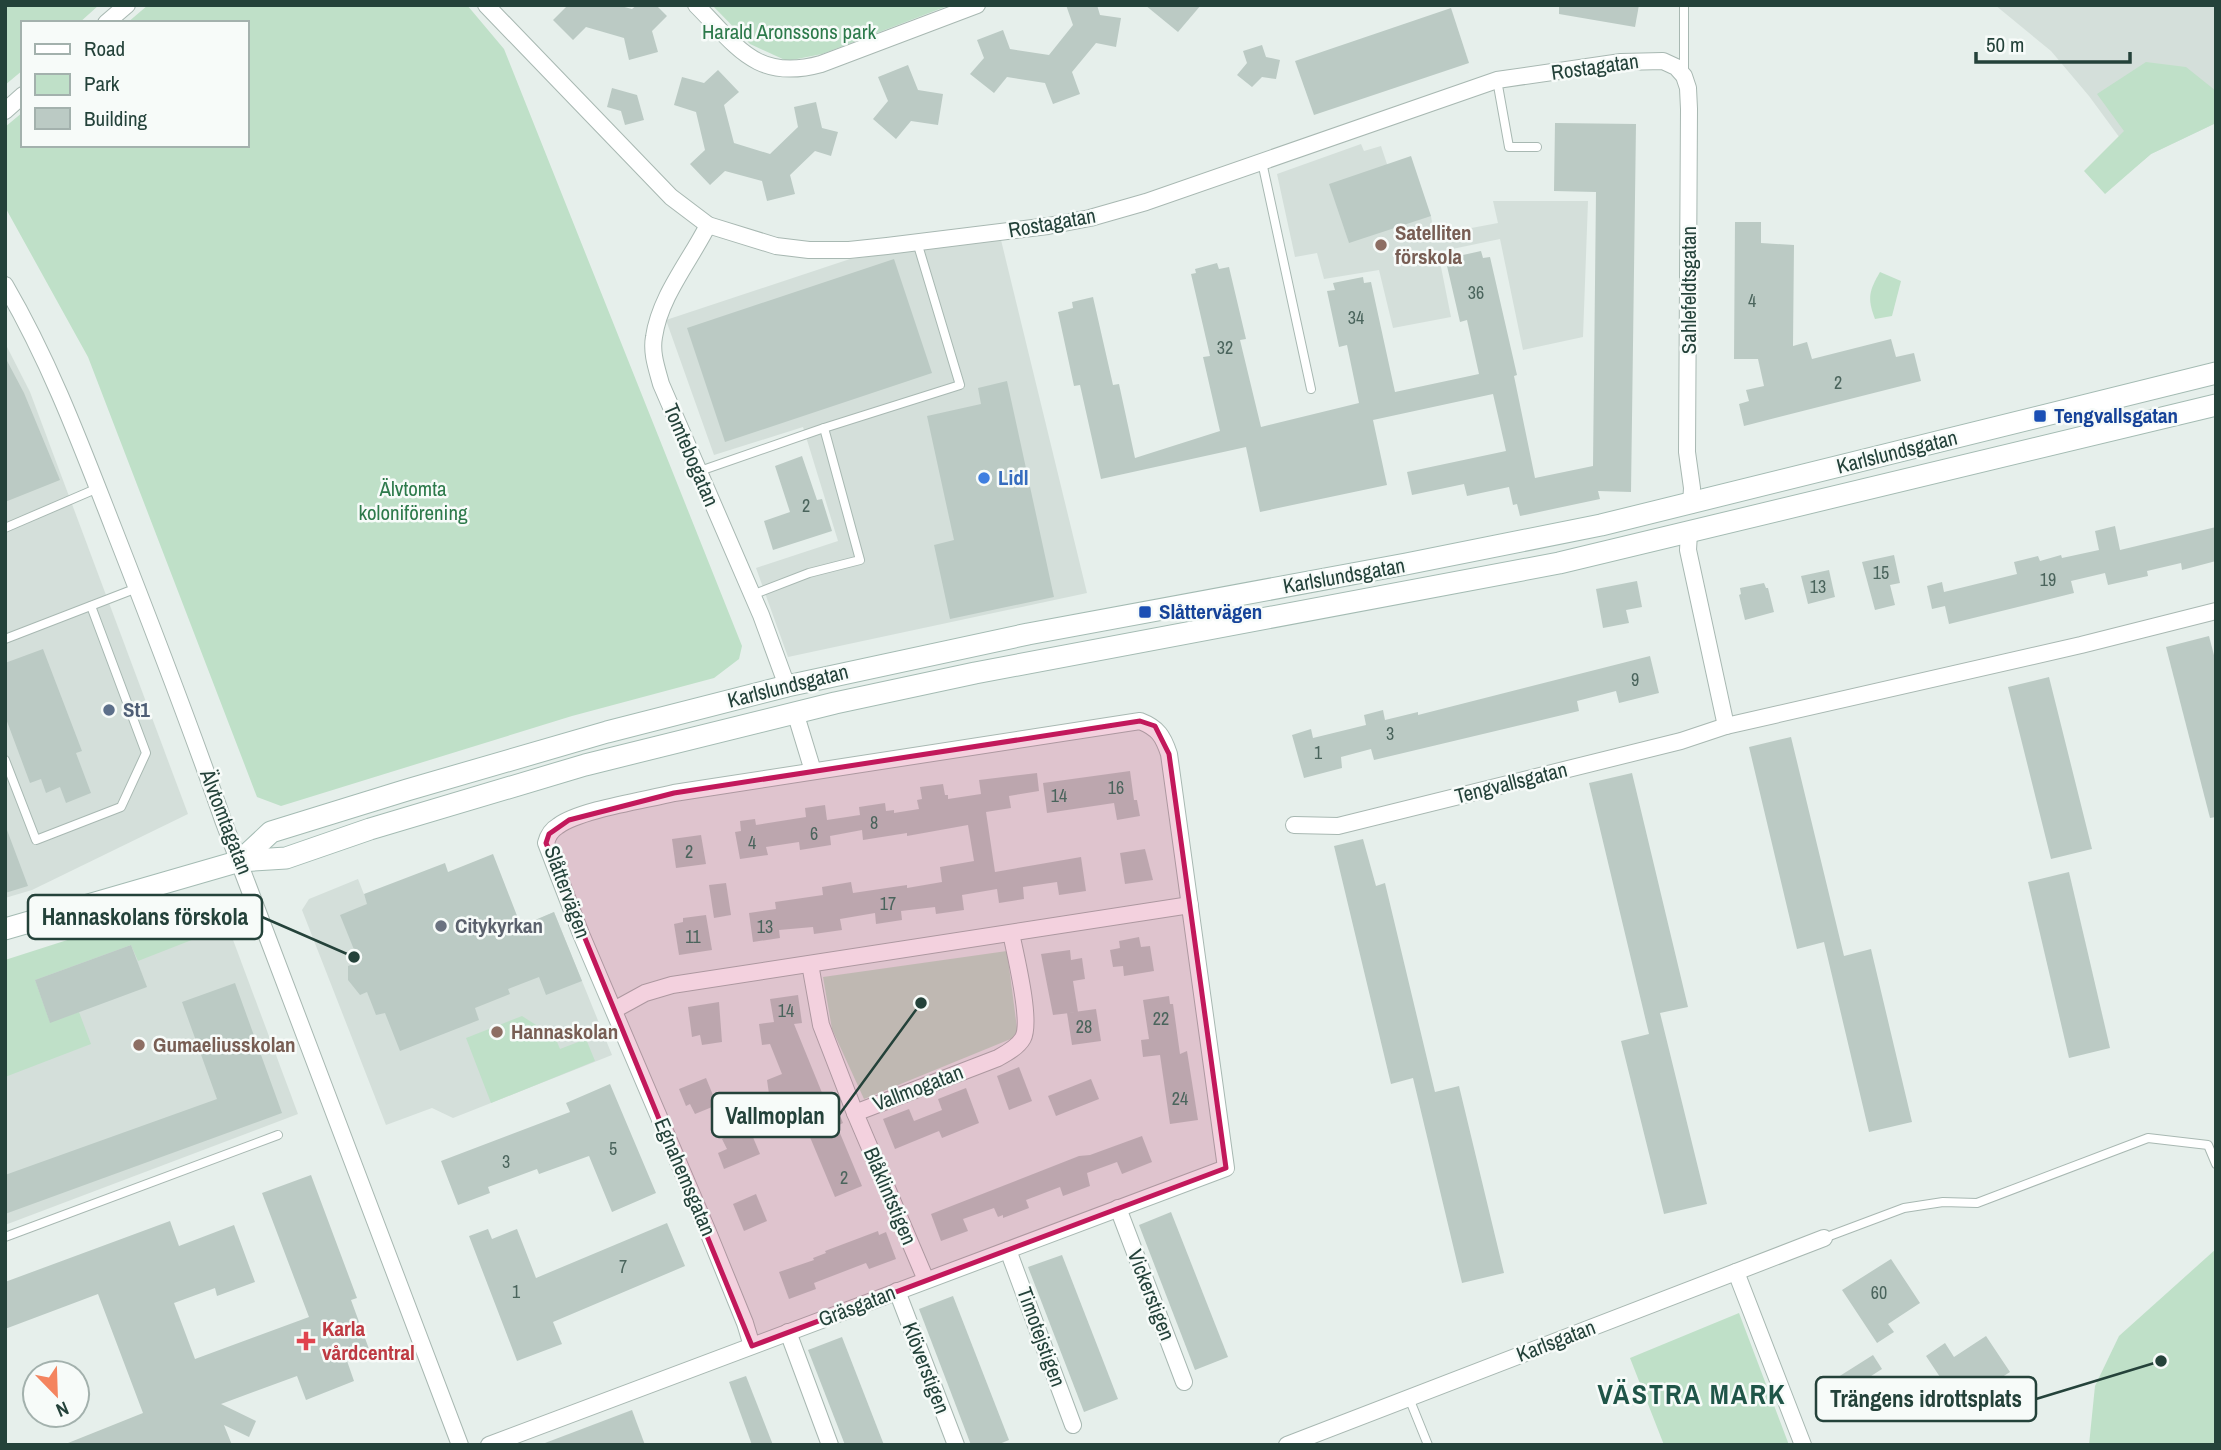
<svg xmlns="http://www.w3.org/2000/svg" width="2221" height="1450" viewBox="0 0 2221 1450" font-family="'Archivo Narrow',sans-serif">
<style>
.built{fill:#d4dfda}
.green{fill:#bfe0c8}
.building{fill:#bbcac4}
.lines{fill:none;stroke-linecap:round;stroke-linejoin:round}
.lane-casing{stroke:#a8b8b2;stroke-width:10}
.street-casing{stroke:#a8b8b2;stroke-width:18}
.secondary-casing{stroke:#a4bbb3;stroke-width:23}
.lane{stroke:#fff;stroke-width:8}
.street{stroke:#fff;stroke-width:16}
.secondary{stroke:#fff;stroke-width:21}
.marked{fill:#c2185b;fill-opacity:0.2;stroke:#c2185b;stroke-width:5;stroke-linejoin:round}
.education-dot{fill:#8d6e63;stroke:#f7fbf9;stroke-width:2.5}
.transit-dot{fill:#1a4fb4;stroke:#f7fbf9;stroke-width:2.5}
.shop-dot{fill:#3f7fe0;stroke:#f7fbf9;stroke-width:2.5}
.service-dot{fill:#5c6f8a;stroke:#f7fbf9;stroke-width:2.5}
.worship-dot{fill:#6b7280;stroke:#f7fbf9;stroke-width:2.5}
.health-dot{fill:#e0444e;stroke:#f7fbf9;stroke-width:2.5}
.labels{text-anchor:middle;stroke-width:5;stroke-linejoin:round;paint-order:stroke}
.number-label{font-size:18px;fill:#4a645c}
.park-label{font-size:21px;fill:#2d7a4b;stroke:#f7fbf9}
.street-label{font-size:21px;fill:#24423a;stroke:#f7fbf9}
.education-label{font-size:21px;font-weight:bold;fill:#785e54;stroke:#f7fbf9;text-anchor:start}
.transit-label{font-size:21px;font-weight:bold;fill:#164399;stroke:#f7fbf9;text-anchor:start}
.shop-label{font-size:21px;font-weight:bold;fill:#366cbe;stroke:#f7fbf9;text-anchor:start}
.service-label{font-size:21px;font-weight:bold;fill:#4e5e75;stroke:#f7fbf9;text-anchor:start}
.worship-label{font-size:21px;font-weight:bold;fill:#5b616d;stroke:#f7fbf9;text-anchor:start}
.health-label{font-size:21px;font-weight:bold;fill:#be3a42;stroke:#f7fbf9;text-anchor:start}
.district-label{font-size:28px;font-weight:bold;letter-spacing:2px;fill:#1f5548;stroke:#f7fbf9}
.leader{fill:none;stroke:#24423a;stroke-width:2.5}
.callout-dot{fill:#24423a;stroke:#f7fbf9;stroke-width:2.5}
.callout{fill:#f7fbf9;stroke:#24423a;stroke-width:2.5}
.callout-label{font-size:23px;text-anchor:middle;font-weight:bold;fill:#24423a}
</style>
<rect width="100%" height="100%" fill="#e6efeb"/>
<g class="built">
<path d="M1995,5H2216V123L2151,154L2139,164L2089,96L2051,51Z"/>
<path d="M1361,144L1364,151L1381,146L1387,164L1431,216L1434,235L1498,223L1493,201H1588L1583,337L1523,350L1500,239L1438,252L1451,317L1393,328L1379,270L1324,279L1317,253L1295,257L1277,174Z"/>
<path d="M1001,240L1087,593L788,657L756,568L838,541L803,427L714,455L666,320L850,259Z"/>
<path d="M5,343L30,392L188,814L32,890L5,898Z"/>
<path d="M358,879L407,1004L494,931L519,921L526,924L554,912L612,1055L453,1118L432,1108L386,1125L302,910L309,899Z"/>
<path d="M226,921L298,1114L5,1225V977Z"/>
</g>
<g class="green">
<path d="M5,5H99L79,23H23V70L5,85Z"/>
<path d="M148,5H467L504,49L742,646L739,659L714,678L572,716L281,806L257,797L88,357L5,207V127L23,112V145H247V23H127Z"/>
<path d="M712,5H950L822,54L787,61L750,44Z"/>
<path d="M2146,62L2186,67L2216,91V123L2151,154L2105,194L2084,171L2124,131L2097,94Z"/>
<path d="M1880,272L1901,281L1892,316L1875,319C1867,298 1869,291 1880,272Z"/>
<path d="M205,907L228,917L230,925L138,961L131,945L35,980L50,1022L79,1012L91,1044L5,1077V960L136,918Z"/>
<path d="M1007,951L1018,1036L864,1099L832,1029L823,977Z"/>
<path d="M522,1016L555,1037L560,1049L586,1039L595,1061L491,1103L466,1038Z"/>
<path d="M2216,1249V1445H2089L2095,1386L2119,1336Z"/>
<path d="M1739,1313L1789,1445H1685L1684,1443L1664,1445L1630,1358Z"/>
</g>
<g class="building">
<path d="M568,5H617L632,9L637,5H656L667,16L652,31L658,52L629,60L624,38L586,27L573,40L553,20Z"/>
<path d="M1066,5H1097L1100,15L1121,18L1116,47L1096,43L1072,72L1080,94L1053,104L1045,83L1007,77L994,93L970,74L984,58L977,40L1003,30L1010,49L1049,55L1073,25Z"/>
<path d="M1145,5H1201L1178,32Z"/>
<path d="M1559,5H1639L1635,27L1559,14Z"/>
<path d="M1451,8L1469,63L1314,115L1295,61Z"/>
<path d="M1262,45L1266,57L1280,60L1276,79L1262,77L1252,87L1237,75L1247,63L1243,51Z"/>
<path d="M908,65L918,90L943,94L938,125L911,121L896,139L873,119L888,101L878,77Z"/>
<path d="M718,70L739,92L724,105L734,143L770,154L798,127L794,107L816,102L822,128L838,132L831,156L815,151L790,175L795,194L767,201L762,181L725,171L710,185L690,164L705,150L696,112L674,105L682,77L704,83Z"/>
<path d="M612,88L637,95L644,120L625,125L621,111L607,107Z"/>
<path d="M1555,123L1636,124L1631,492L1598,491L1600,499L1520,516L1517,504L1513,505L1509,487L1467,496L1464,484L1412,495L1407,472L1506,451L1493,394L1373,420L1387,485L1260,512L1246,447L1101,479L1080,385L1074,386L1058,312L1073,308L1072,302L1093,297L1113,385L1119,384L1135,458L1220,431L1203,357L1210,356L1191,274L1196,273L1195,269L1217,263L1219,269L1229,267L1246,339L1240,340L1261,427L1359,403L1347,345L1339,347L1327,291L1335,290L1333,283L1363,277L1364,283L1371,282L1395,392L1479,374L1467,320L1460,322L1447,266L1455,264L1454,257L1481,251L1483,258L1490,257L1517,375L1514,376L1535,478L1593,466L1596,192L1554,191Z"/>
<path d="M1411,156L1431,216L1349,243L1329,184Z"/>
<path d="M1735,222H1761V243L1794,245L1793,346L1807,342L1812,359L1891,339L1896,357L1914,353L1921,381L1744,426L1739,404L1749,401L1746,390L1764,386L1758,359H1734Z"/>
<path d="M894,259L932,373L725,442L687,328Z"/>
<path d="M5,357L24,393L60,480L5,502Z"/>
<path d="M1007,381L1054,597L950,619L934,545L954,540L927,416L981,404L978,388Z"/>
<path d="M802,456L817,500L822,499L832,531L773,550L764,521L790,512L775,466Z"/>
<path d="M2115,526L2120,550L2216,527V561L2182,570L2181,563L2147,571L2148,576L2108,585L2105,573L2071,581L2074,593L1949,624L1945,606L1932,609L1927,586L1942,582L1944,592L2017,574L2014,562L2038,556L2040,561L2061,555L2062,558L2099,550L2095,531Z"/>
<path d="M1894,555L1900,583L1890,585L1895,605L1875,610L1862,562Z"/>
<path d="M1829,570L1835,597L1808,604L1801,576Z"/>
<path d="M1637,581L1642,607L1626,610L1629,623L1603,628L1596,589Z"/>
<path d="M1764,583L1766,588H1768L1774,612L1745,620L1739,595L1741,594L1740,588Z"/>
<path d="M2209,636L2216,663V817L2210,818L2166,647Z"/>
<path d="M43,649L82,751L76,753L91,793L66,803L60,787L46,793L41,779L30,783L5,716V663Z"/>
<path d="M1650,656L1659,693L1619,703L1616,691L1577,701L1579,711L1374,760L1371,749L1341,757L1342,768L1304,778L1292,735L1311,729L1313,738L1366,725L1364,715L1383,710L1385,720L1418,712V715Z"/>
<path d="M2049,677L2092,849L2051,859L2008,687Z"/>
<path d="M1791,737L1844,956L1871,949L1912,1122L1869,1132L1824,942L1797,949L1749,747Z"/>
<path d="M1130,771L1134,800H1137L1140,816L1117,820L1114,803L1047,813L1043,783Z"/>
<path d="M1037,773L1039,791L1009,796L1011,808L986,812L995,872L1081,857L1086,891L1059,895L1057,882L1023,887L1024,899L999,903L997,889L962,895L964,910L936,914L935,907L901,911L902,920L876,924L875,913L840,919L842,930L814,934L813,927L779,930L780,938L753,942L749,913L776,909L775,902L823,895L822,887L851,882L853,893L907,885V888L942,882L940,867L974,861L968,825L907,836V833L863,840L862,830L830,836L831,845L800,850L799,842L766,847L768,855L740,859L735,832L741,831L740,821L755,819L756,825L806,817L805,808L825,805L827,820L860,815L859,807L885,803L886,811L894,810V813L919,809L917,800L922,799L920,787L943,784L945,795H948V799L981,794L979,780Z"/>
<path d="M1632,773L1688,1007L1660,1013L1707,1204L1664,1214L1621,1041L1649,1034L1589,783Z"/>
<path d="M7,830L28,886L5,893V831Z"/>
<path d="M701,835L706,864L676,868L672,839Z"/>
<path d="M1363,839L1376,886L1385,883L1435,1092L1459,1086L1504,1273L1462,1283L1413,1078L1391,1084L1334,846Z"/>
<path d="M1145,849L1153,880L1125,884L1120,853Z"/>
<path d="M493,854L521,926L554,912L582,981L546,995L539,977L508,989L510,994L475,1008L479,1020L400,1051L385,1013L376,1015L367,992L360,995L348,980V966L359,962L340,915L367,904L364,894L445,863L448,872Z"/>
<path d="M2069,872L2110,1048L2069,1058L2028,882Z"/>
<path d="M726,883L731,915L714,918L709,885Z"/>
<path d="M706,915L712,950L679,955L674,924L683,922V918Z"/>
<path d="M1139,937L1141,947L1150,946L1154,971L1124,976L1123,966L1113,967L1110,950L1120,948L1119,941Z"/>
<path d="M131,945L147,987L50,1023L35,980Z"/>
<path d="M1070,950L1071,960L1082,958L1085,979L1073,981L1078,1012L1053,1015L1041,954Z"/>
<path d="M235,983L282,1113L5,1214V1175L217,1099L182,1002Z"/>
<path d="M798,995L802,1023L794,1024L827,1105L831,1111L837,1108L843,1123L837,1126L862,1186L835,1197L794,1099L771,1108L767,1080L782,1074L770,1044L762,1045L759,1024L774,1022L770,999Z"/>
<path d="M1169,996L1170,1004H1173L1180,1054L1187,1051L1198,1120L1170,1124L1160,1055L1143,1057L1141,1040L1149,1039L1143,1000Z"/>
<path d="M719,1002L722,1042L702,1045L700,1035L692,1037L688,1007Z"/>
<path d="M1096,1009L1101,1041L1072,1045L1067,1013Z"/>
<path d="M1019,1067L1032,1101L1009,1110L997,1076Z"/>
<path d="M706,1078L717,1105L695,1114L690,1104L686,1106L679,1089Z"/>
<path d="M1091,1079L1099,1099L1056,1116L1048,1096Z"/>
<path d="M610,1084L656,1193L612,1212L589,1156L539,1174L537,1169L488,1187L490,1193L458,1205L441,1161L570,1112L566,1103Z"/>
<path d="M966,1088L979,1123L942,1138L939,1131L895,1149L883,1119L909,1109L914,1121L942,1110L938,1099Z"/>
<path d="M747,1123L760,1154L724,1169L718,1153L727,1149L722,1139L730,1135L728,1131Z"/>
<path d="M1142,1136L1152,1162L1122,1174L1117,1162L1087,1173L1090,1186L1063,1196L1060,1187L1026,1200L1029,1208L1003,1218V1215L998,1217L994,1208L963,1219L968,1231L941,1241L931,1214L1079,1156L1090,1155Z"/>
<path d="M311,1175L357,1298L351,1300L369,1349L346,1358L354,1381L306,1400L297,1376L221,1404L256,1421L249,1437L224,1425L232,1445H63L143,1413L98,1294L5,1329V1282L170,1221L179,1246L234,1225L255,1282L217,1296L215,1288L174,1303L195,1359L309,1317L262,1193Z"/>
<path d="M756,1194L767,1221L744,1231L733,1204Z"/>
<path d="M1171,1212L1228,1357L1195,1370L1139,1225Z"/>
<path d="M667,1223L685,1266L553,1322L562,1344L517,1361L469,1236L488,1229L492,1239L517,1229L536,1278Z"/>
<path d="M878,1231L879,1235L886,1232L896,1259L869,1269L866,1263L814,1283L816,1289L789,1299L779,1272L814,1260L813,1258L826,1253L825,1251Z"/>
<path d="M1062,1255L1118,1399L1084,1412L1028,1267Z"/>
<path d="M1891,1259L1920,1303L1888,1324L1894,1332L1877,1343L1842,1290Z"/>
<path d="M953,1296L1009,1440L997,1445H971L919,1309Z"/>
<path d="M1986,1336L2010,1372L1976,1394L1983,1404L1966,1416L1926,1356L1945,1343L1954,1357Z"/>
<path d="M842,1337L884,1445H845L808,1350Z"/>
<path d="M1873,1355L1882,1369L1826,1405L1816,1391Z"/>
<path d="M746,1376L773,1445H752L729,1382Z"/>
<path d="M632,1410L645,1445H545V1443Z"/>
</g>
<g class="lines">
<defs>
<g id="lane">
<path d="M1684,73V5"/>
<path d="M1497,80L1509,147H1537"/>
<path d="M1262,162L1311,389"/>
<path d="M697,472L824,428L960,385L917,242"/>
<path d="M5,528L98,488"/>
<path d="M752,595L809,573L860,560L824,428"/>
<path d="M5,639L137,588"/>
<path d="M5,760L36,840L121,807L146,753L91,606"/>
<path d="M5,1237L278,1135"/>
<path d="M1824,1238L1904,1208L1943,1202L1977,1203L2148,1138L2208,1145L2216,1164"/>
<path d="M1409,1398L1428,1445"/>
</g>
<g id="street">
<path d="M486,5L671,197L708,225L776,246L809,250H849L887,246L1048,226L1090,218L1146,202L1497,80L1621,62L1663,61L1676,67L1684,76L1688,88L1689,109L1687,452L1692,488L1691,505"/>
<path d="M696,5C737,46 756,82 821,64L977,5"/>
<path d="M106,23L127,5"/>
<path d="M5,111L23,95"/>
<path d="M708,225C690,261 660,296 654,337C651,353 657,369 661,384L761,615L787,686"/>
<path d="M5,285C50,362 81,445 113,527C151,624 189,722 223,820L460,1445"/>
<path d="M1689,533L1688,550L1726,726"/>
<path d="M795,712L813,771"/>
<path d="M1294,825L1338,826L1681,741L1726,726L2081,645L2216,611"/>
<path d="M810,964L821,1025L855,1113L998,1058C1007,1053 1018,1047 1023,1038C1032,1021 1015,953 1011,933"/>
<path d="M614,1010L645,993L672,985L1190,905"/>
<path d="M855,1113L926,1280"/>
<path d="M1118,1208L1184,1382"/>
<path d="M1008,1250L1073,1425"/>
<path d="M1736,1272L1803,1445"/>
<path d="M897,1291L956,1445"/>
<path d="M788,1332L830,1445"/>
<path d="M489,1445L1226,1168L1169,754C1163,736 1158,728 1140,721L674,793C646,800 579,810 558,826C551,830 548,835 546,843L581,934L708,1232L745,1323L752,1346"/>
<path d="M1287,1445L1824,1238"/>
</g>
<g id="secondary">
<path d="M240,861L271,832L407,790L607,732L787,686L1028,634L1406,564L1601,525L2216,373"/>
<path d="M5,929L240,861L286,858L370,829L585,765L835,703L975,673L1559,563L2216,405"/>
</g>
</defs>
<use href="#lane" class="lane-casing"/>
<use href="#street" class="street-casing"/>
<use href="#secondary" class="secondary-casing"/>
<use href="#lane" class="lane"/>
<use href="#street" class="street"/>
<use href="#secondary" class="secondary"/>
</g>
<path class="marked" d="M1140,721L1155,726L1169,754L1226,1168L752,1346L546,843L549,834L569,820L674,793Z"/>
<g class="education-dot">
<circle cx="1381" cy="245" r="7"/>
<circle cx="497" cy="1032" r="7"/>
<circle cx="139" cy="1045" r="7"/>
</g>
<g class="transit-dot">
<rect x="2033" y="409" width="14" height="14" rx="3.5"/>
<rect x="1138" y="605" width="14" height="14" rx="3.5"/>
</g>
<circle class="shop-dot" cx="984" cy="478" r="7"/>
<circle class="service-dot" cx="109" cy="710" r="7"/>
<circle class="worship-dot" cx="441" cy="926" r="7"/>
<path class="health-dot" d="M302.5 1330.5h7v7h7v7h-7v7h-7v-7h-7v-7h7z"/>
<g class="labels">
<g class="number-label">
<text x="1476" y="299">36</text>
<text x="1752" y="307">4</text>
<text x="1356" y="324">34</text>
<text x="1225" y="354">32</text>
<text x="1838" y="389">2</text>
<text x="806" y="512">2</text>
<text x="1881" y="579">15</text>
<text x="2048" y="586">19</text>
<text x="1818" y="593">13</text>
<text x="1635" y="686">9</text>
<text x="1390" y="740">3</text>
<text x="1318" y="759">1</text>
<text x="1116" y="794">16</text>
<text x="1059" y="802">14</text>
<text x="874" y="829">8</text>
<text x="814" y="840">6</text>
<text x="752" y="849">4</text>
<text x="689" y="858">2</text>
<text x="888" y="910">17</text>
<text x="765" y="933">13</text>
<text x="693" y="943">11</text>
<text x="786" y="1017">14</text>
<text x="1161" y="1025">22</text>
<text x="1084" y="1033">28</text>
<text x="1180" y="1105">24</text>
<text x="613" y="1155">5</text>
<text x="506" y="1168">3</text>
<text x="844" y="1184">2</text>
<text x="623" y="1273">7</text>
<text x="516" y="1298">1</text>
<text x="1879" y="1299">60</text>
</g>
<g class="park-label">
<text x="789" y="39">Harald Aronssons park</text>
<text x="413" y="496">Älvtomta<tspan x="413" dy="24">koloniförening</tspan></text>
</g>
<g class="street-label">
<text transform="translate(1595 67) rotate(-8)" y="7">Rostagatan</text>
<text transform="translate(1052 223) rotate(-10)" y="7">Rostagatan</text>
<text transform="translate(1689 290) rotate(-90)" y="7">Sahlefeldtsgatan</text>
<text transform="translate(1897 452) rotate(-14)" y="7">Karlslundsgatan</text>
<text transform="translate(691 455) rotate(67)" y="7">Tomtebogatan</text>
<text transform="translate(1344 576) rotate(-10)" y="7">Karlslundsgatan</text>
<text transform="translate(788 686) rotate(-14)" y="7">Karlslundsgatan</text>
<text transform="translate(1511 783) rotate(-14)" y="7">Tengvallsgatan</text>
<text transform="translate(226 822) rotate(69)" y="7">Älvtomtagatan</text>
<text transform="translate(567 892) rotate(70)" y="7">Slåttervägen</text>
<text transform="translate(918 1088) rotate(-21)" y="7">Vallmogatan</text>
<text transform="translate(685 1177) rotate(67)" y="7">Egnahemsgatan</text>
<text transform="translate(890 1196) rotate(67)" y="7">Blåklintstigen</text>
<text transform="translate(1151 1295) rotate(69)" y="7">Vickerstigen</text>
<text transform="translate(857 1306) rotate(-21)" y="7">Gräsgatan</text>
<text transform="translate(1041 1337) rotate(70)" y="7">Timotejstigen</text>
<text transform="translate(1556 1341) rotate(-21)" y="7">Karlsgatan</text>
<text transform="translate(926 1368) rotate(69)" y="7">Klöverstigen</text>
</g>
<g class="education-label">
<text x="1395" y="240">Satelliten<tspan x="1395" dy="24">förskola</tspan></text>
<text x="511" y="1039">Hannaskolan</text>
<text x="153" y="1052">Gumaeliusskolan</text>
</g>
<g class="transit-label">
<text x="2054" y="423">Tengvallsgatan</text>
<text x="1159" y="619">Slåttervägen</text>
</g>
<g class="shop-label">
<text x="998" y="485">Lidl</text>
</g>
<g class="service-label">
<text x="123" y="717">St1</text>
</g>
<g class="worship-label">
<text x="455" y="933">Citykyrkan</text>
</g>
<g class="health-label">
<text x="322" y="1336">Karla<tspan x="322" dy="24">vårdcentral</tspan></text>
</g>
<g class="district-label">
<text x="1692" y="1404">VÄSTRA MARK</text>
</g>
</g>
<path class="leader" d="M354 957L262 917M921 1003L839 1115M2161 1361L2036 1399"/>
<g class="callout-dot">
<circle cx="354" cy="957" r="7"/>
<circle cx="921" cy="1003" r="7"/>
<circle cx="2161" cy="1361" r="7"/>
</g>
<g class="callout">
<rect x="28" y="895" width="234" height="44" rx="7"/>
<rect x="712" y="1093" width="127" height="44" rx="7"/>
<rect x="1816" y="1377" width="220" height="44" rx="7"/>
</g>
<g class="callout-label">
<text x="145" y="925">Hannaskolans förskola</text>
<text x="775" y="1124">Vallmoplan</text>
<text x="1926" y="1407">Trängens idrottsplats</text>
</g>
<rect width="2221" height="1450" fill="none" stroke="#24423a" stroke-width="14"/>
<rect x="21" y="21" width="228" height="126" fill="#f7fbf9" stroke="#a3b1ad" stroke-width="2"/>
<rect x="35" y="44" width="35" height="10" fill="#ffffff" stroke="#a3b1ad" stroke-width="2"/>
<text x="84" y="56" font-size="21" fill="#24423a">Road</text>
<rect x="35" y="74" width="35" height="21" fill="#bfe0c8" stroke="#a3b1ad" stroke-width="2"/>
<text x="84" y="91" font-size="21" fill="#24423a">Park</text>
<rect x="35" y="108" width="35" height="21" fill="#bbcac4" stroke="#a3b1ad" stroke-width="2"/>
<text x="84" y="126" font-size="21" fill="#24423a">Building</text>
<g transform="translate(56 1394) rotate(157)"><circle r="33" fill="#f7fbf9" stroke="#a3b1ad" stroke-width="2"/>
<path d="M0-5L12 26L0 18L-12 26Z" fill="#f4845f"/>
<text y="-10" font-size="19" font-weight="bold" text-anchor="middle" fill="#24423a">N</text>
</g>
<path d="M1976 52v10h154v-10" fill="none" stroke="#24423a" stroke-width="3.5"/>
<text x="1986" y="52" font-size="21" fill="#24423a" stroke="#f7fbf9" stroke-width="5" paint-order="stroke">50 m</text>
</svg>
